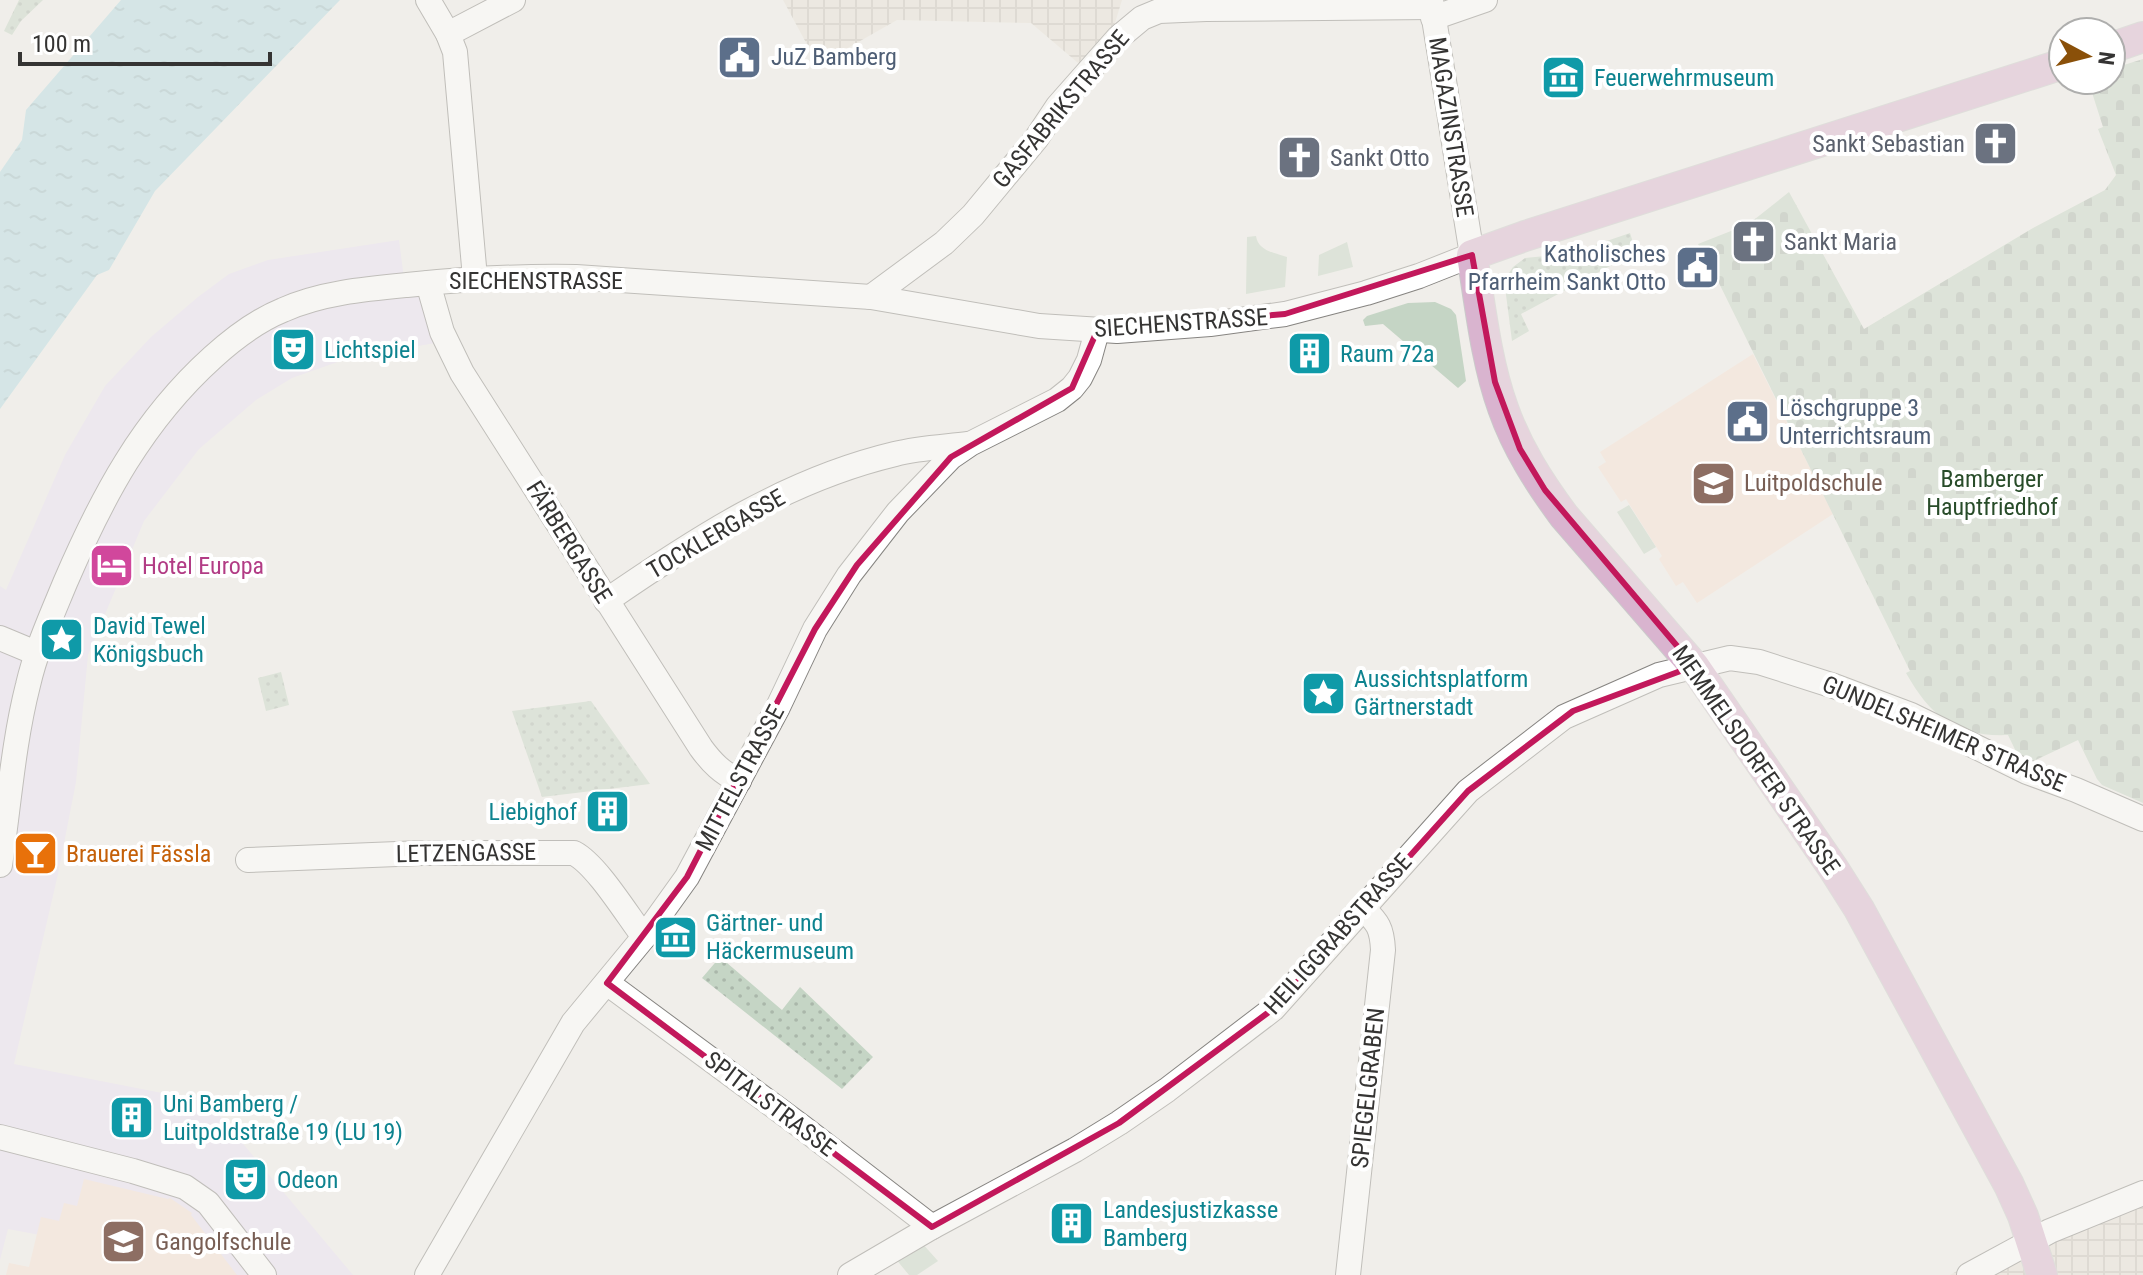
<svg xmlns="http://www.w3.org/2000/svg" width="2143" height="1275" viewBox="0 0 2143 1275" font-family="'Roboto Condensed',sans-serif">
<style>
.commercial{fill:#e9dff4}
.industrial{fill:url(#industrial-grid)}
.education{fill:#f6dfd3}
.grass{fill:#c5d5c5}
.cemetery{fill:url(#cemetery-stones)}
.park{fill:url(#park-dots)}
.water{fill:url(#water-ripples)}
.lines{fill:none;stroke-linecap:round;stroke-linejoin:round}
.minor-casing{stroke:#868481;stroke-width:26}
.major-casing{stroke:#cacaca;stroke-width:32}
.minor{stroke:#fff;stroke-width:24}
.major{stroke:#d9b4cf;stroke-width:30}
.marked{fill:none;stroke:#c2185b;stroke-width:6;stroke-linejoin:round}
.labels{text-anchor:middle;stroke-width:8;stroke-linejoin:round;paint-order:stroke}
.service-label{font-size:24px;fill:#4e5e75;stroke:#fff;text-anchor:start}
.culture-label{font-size:24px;fill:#0d838f;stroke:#fff;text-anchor:start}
.street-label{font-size:24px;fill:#353433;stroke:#fff}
.worship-label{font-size:24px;fill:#5b616d;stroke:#fff;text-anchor:start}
.park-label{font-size:24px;fill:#284c29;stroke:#fff}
.education-label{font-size:24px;fill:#785e54;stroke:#fff;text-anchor:start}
.hotel-label{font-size:24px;fill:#b23c85;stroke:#fff;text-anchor:start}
.food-label{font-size:24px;fill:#c56008;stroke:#fff;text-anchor:start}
</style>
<defs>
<pattern id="industrial-grid" width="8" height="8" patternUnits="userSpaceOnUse" patternTransform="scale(2)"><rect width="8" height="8" fill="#e7e1d7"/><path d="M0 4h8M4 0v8" fill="none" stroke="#c7c2b9"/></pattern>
<pattern id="cemetery-stones" width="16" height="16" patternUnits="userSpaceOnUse" patternTransform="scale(2)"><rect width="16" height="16" fill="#c5d5c5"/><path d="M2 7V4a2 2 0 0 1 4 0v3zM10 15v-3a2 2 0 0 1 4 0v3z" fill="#aab7aa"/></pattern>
<pattern id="park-dots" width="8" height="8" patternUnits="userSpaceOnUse" patternTransform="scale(2)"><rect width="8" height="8" fill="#c5d5c5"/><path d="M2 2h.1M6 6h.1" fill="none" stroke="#aab7aa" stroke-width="1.8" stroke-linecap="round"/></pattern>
<pattern id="water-ripples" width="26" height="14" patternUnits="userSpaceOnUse" patternTransform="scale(2)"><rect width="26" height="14" fill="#b3dae3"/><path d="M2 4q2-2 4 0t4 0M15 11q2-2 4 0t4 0" fill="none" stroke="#9bbcc3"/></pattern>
</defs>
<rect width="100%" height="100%" fill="#f0eeea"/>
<path class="commercial" d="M399,240L406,294L432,290L447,341L349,358L292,378L256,400L199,449L144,521L88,655L76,782L58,874L14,1064L208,1102L353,1275H177L56,1238L8,1229L0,1260V586L6,590L65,455L105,386L151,337L198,297L229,274L268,260Z"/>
<g class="industrial">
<path d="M783,0H1122L1111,36L1084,68L1031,23L897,20L818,65Z"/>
<path d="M2143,1184V1275H1950L2037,1226Z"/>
</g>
<g class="education">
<path d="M1753,354L1833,514L1697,603L1683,582L1676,586L1659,559L1662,556L1626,499L1621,502L1598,467L1606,462L1600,452Z"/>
<path d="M84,1179L168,1199L170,1198L192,1213L191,1215L237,1275H6L9,1263L29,1267L41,1217L59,1221L64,1203L77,1206Z"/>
</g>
<g class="grass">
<path d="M1256,236C1258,251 1275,253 1287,257L1285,287L1246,294L1247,237Z"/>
<path d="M1347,242L1353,267L1318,276L1319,255Z"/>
<path d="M1435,302L1451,309L1456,315L1466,381L1458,388L1383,324L1365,326L1363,320L1367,316L1408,303Z"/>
<path d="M1629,505L1656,547L1644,554L1617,512Z"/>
<path d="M921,1242L938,1261L917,1275H909L895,1258Z"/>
</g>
<path class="cemetery" d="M2143,59V803L2102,785L2097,779L2078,740L2023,766L2008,735C1956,737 1931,717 1906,673L1910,671L1714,273L1698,244L1731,231L1755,219L1789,192L1864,329L2033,228L2105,190L2116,175L2098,129L2103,127L2088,80H2111V69Z"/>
<g class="park">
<path d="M19,0H43L21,21L12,35L4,31Z"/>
<path d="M1630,233L1636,252L1521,314L1529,331L1512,341L1505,287L1507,276L1513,267L1525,258L1556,255L1595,245Z"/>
<path d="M281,672L289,705L266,711L258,678Z"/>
<path d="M591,701L650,784L542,797L512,711Z"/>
<path d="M720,957L782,1010L800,987L873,1057L842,1089L702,978Z"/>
</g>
<path class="water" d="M121,0H340L155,191L109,270L97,275L0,409V172L22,140L26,110Z"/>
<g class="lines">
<defs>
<g id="minor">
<path d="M428,0L448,34L455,52L475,278"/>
<path d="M1433,18L1485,0"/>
<path d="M448,34L513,0"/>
<path d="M428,283L442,332L462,373L701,748C712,763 722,773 739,781"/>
<path d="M871,297L944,243L973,215L1036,139L1058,106L1118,38L1142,18L1159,11L1206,9L1432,7"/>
<path d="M606,601C696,539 786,480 895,454C919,448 943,447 968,444"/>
<path d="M0,638L36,653"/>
<path d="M248,860L422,853H574C597,865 627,915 644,937"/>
<path d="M0,865C9,805 13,744 28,685C36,650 51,617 65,583C102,497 142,421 213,357C234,338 256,321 283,310C321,293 365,289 407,285C463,279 519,276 576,277L871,297L1039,326L1117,331L1210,324L1285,314L1366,293L1419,276L1472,255L1431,0"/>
<path d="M607,983L802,1127L932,1227"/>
<path d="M0,1137L133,1171L185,1187L208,1203L264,1275"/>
<path d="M427,1275L573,1023L644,937L687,877L778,707L815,629L849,575L898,512L951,457L970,444L1057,400L1072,388L1080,378L1089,360L1097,331"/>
<path d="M850,1275L932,1227L1075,1150L1119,1123L1167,1090L1273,1009L1468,791L1564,717L1659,675L1730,658L1759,662L1834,686L1911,715L2027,772L2076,790L2143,819"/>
<path d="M1348,1275L1383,950C1382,928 1378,923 1363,908"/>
<path d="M1969,1275L2050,1231L2143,1193"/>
</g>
<g id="major">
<path d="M2111,48L2143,37"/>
<path d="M2042,1275L2023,1216L2009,1185L1859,909L1833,868L1694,666L1564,516C1539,482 1517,448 1503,408C1486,361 1480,304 1472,255L1525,236L2063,64"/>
</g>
</defs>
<use href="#minor" class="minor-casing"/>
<use href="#major" class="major-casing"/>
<use href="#minor" class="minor"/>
<use href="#major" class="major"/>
</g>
<path d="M0 0H2143V1275H0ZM1472,255L1495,382L1520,449L1545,490L1694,666L1573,711L1468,791L1273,1009L1119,1123L932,1227L607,983L687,877L815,629L857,565L951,457L1072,388L1097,331L1285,314Z" fill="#f0eeea" fill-opacity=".55" fill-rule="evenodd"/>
<path class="marked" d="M1472,255L1495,382L1520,449L1545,490L1694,666L1573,711L1468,791L1273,1009L1119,1123L932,1227L607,983L687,877L815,629L857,565L951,457L1072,388L1097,331L1285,314Z"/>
<defs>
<symbol id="civic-square" viewBox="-11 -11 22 22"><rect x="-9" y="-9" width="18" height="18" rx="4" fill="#5c6f8a" stroke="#fff"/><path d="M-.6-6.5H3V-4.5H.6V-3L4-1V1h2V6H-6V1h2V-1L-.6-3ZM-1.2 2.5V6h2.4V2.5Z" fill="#fff"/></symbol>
<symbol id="museum-square" viewBox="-11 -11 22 22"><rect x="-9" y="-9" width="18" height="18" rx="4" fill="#0f9aa8" stroke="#fff"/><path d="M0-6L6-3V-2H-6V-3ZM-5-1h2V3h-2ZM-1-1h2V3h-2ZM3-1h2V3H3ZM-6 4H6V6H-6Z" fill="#fff"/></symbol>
<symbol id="church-square" viewBox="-11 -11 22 22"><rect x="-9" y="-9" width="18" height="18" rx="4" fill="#6b7280" stroke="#fff"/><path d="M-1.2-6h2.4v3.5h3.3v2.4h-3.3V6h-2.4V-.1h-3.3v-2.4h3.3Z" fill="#fff"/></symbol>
<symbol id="theatre-square" viewBox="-11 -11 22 22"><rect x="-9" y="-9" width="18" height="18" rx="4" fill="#0f9aa8" stroke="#fff"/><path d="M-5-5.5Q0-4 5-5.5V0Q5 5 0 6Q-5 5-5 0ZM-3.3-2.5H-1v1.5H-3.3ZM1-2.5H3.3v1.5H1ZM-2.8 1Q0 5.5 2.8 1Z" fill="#fff"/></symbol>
<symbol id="building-square" viewBox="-11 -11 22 22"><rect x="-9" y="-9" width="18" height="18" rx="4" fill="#0f9aa8" stroke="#fff"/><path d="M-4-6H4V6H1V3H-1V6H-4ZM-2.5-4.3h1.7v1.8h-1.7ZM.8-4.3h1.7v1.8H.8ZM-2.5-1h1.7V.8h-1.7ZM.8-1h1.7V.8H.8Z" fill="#fff"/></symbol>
<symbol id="school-square" viewBox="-11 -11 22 22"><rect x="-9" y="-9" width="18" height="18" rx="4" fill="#8d6e63" stroke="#fff"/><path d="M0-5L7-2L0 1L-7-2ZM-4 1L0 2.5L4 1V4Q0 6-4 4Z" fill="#fff"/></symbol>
<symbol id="hotel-square" viewBox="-11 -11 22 22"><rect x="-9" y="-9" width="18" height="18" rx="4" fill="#d1479c" stroke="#fff"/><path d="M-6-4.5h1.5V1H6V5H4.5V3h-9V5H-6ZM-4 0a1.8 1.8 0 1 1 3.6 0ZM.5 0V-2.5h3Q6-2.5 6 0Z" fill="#fff"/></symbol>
<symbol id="sight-square" viewBox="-11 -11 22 22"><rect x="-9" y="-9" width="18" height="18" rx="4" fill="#0f9aa8" stroke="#fff"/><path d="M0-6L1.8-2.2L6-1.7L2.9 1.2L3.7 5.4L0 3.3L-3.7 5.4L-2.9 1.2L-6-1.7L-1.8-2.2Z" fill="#fff"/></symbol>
<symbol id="bar-square" viewBox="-11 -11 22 22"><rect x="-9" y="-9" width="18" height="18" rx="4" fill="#e8710a" stroke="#fff"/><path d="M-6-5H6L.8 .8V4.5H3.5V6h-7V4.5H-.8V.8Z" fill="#fff"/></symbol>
</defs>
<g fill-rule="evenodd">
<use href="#civic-square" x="714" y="32" width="51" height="51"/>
<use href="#museum-square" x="1538" y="52" width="51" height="51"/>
<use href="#church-square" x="1970" y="118" width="51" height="51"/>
<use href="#church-square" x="1274" y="132" width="51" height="51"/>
<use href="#church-square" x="1728" y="216" width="51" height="51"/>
<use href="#civic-square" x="1672" y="242" width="51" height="51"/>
<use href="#theatre-square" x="268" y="324" width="51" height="51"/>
<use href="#building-square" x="1284" y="328" width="51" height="51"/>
<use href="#civic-square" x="1722" y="396" width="51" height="51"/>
<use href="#school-square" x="1688" y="458" width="51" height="51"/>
<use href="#hotel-square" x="86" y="540" width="51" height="51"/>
<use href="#sight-square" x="36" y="614" width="51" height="51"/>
<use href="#sight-square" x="1298" y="668" width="51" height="51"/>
<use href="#building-square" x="582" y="786" width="51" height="51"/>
<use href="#bar-square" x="10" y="828" width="51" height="51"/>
<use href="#museum-square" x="650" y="912" width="51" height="51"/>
<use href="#building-square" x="106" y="1092" width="51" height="51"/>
<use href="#theatre-square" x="220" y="1154" width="51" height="51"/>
<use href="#building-square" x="1046" y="1198" width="51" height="51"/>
<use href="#school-square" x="98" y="1216" width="51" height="51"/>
</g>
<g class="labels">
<g class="service-label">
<text x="771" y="65">JuZ Bamberg</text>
<text x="1666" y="262" text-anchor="end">Katholisches<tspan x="1666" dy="28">Pfarrheim Sankt Otto</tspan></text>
<text x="1779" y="416">Löschgruppe 3<tspan x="1779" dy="28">Unterrichtsraum</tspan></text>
</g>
<g class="culture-label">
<text x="1594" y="86">Feuerwehrmuseum</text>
<text x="324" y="358">Lichtspiel</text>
<text x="1340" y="362">Raum 72a</text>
<text x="93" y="634">David Tewel<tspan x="93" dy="28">Königsbuch</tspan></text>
<text x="1354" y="687">Aussichtsplatform<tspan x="1354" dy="28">Gärtnerstadt</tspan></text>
<text x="577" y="820" text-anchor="end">Liebighof</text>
<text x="706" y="931">Gärtner- und<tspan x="706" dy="28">Häckermuseum</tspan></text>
<text x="163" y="1112">Uni Bamberg /<tspan x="163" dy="28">Luitpoldstraße 19 (LU 19)</tspan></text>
<text x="277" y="1188">Odeon</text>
<text x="1103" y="1218">Landesjustizkasse<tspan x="1103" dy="28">Bamberg</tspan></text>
</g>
<g class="street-label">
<text transform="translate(1061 109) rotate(-50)" y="8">GASFABRIKSTRASSE</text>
<text transform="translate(1451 127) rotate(81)" y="8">MAGAZINSTRASSE</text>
<text x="536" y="289">SIECHENSTRASSE</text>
<text transform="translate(1181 323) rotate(-4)" y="8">SIECHENSTRASSE</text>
<text transform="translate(716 534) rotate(-30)" y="8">TOCKLERGASSE</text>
<text transform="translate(569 542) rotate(58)" y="8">FÄRBERGASSE</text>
<text transform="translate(1944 734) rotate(23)" y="8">GUNDELSHEIMER STRASSE</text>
<text transform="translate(1756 760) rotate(55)" y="8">MEMMELSDORFER STRASSE</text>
<text transform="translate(740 778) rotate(-62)" y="8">MITTELSTRASSE</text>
<text transform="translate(466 853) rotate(-1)" y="8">LETZENGASSE</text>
<text transform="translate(1338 934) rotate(-48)" y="8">HEILIGGRABSTRASSE</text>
<text transform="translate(1368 1088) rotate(-84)" y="8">SPIEGELGRABEN</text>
<text transform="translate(770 1104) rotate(37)" y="8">SPITALSTRASSE</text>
</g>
<g class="worship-label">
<text x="1965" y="152" text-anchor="end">Sankt Sebastian</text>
<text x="1330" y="166">Sankt Otto</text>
<text x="1784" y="250">Sankt Maria</text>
</g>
<g class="park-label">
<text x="1992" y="487">Bamberger<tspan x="1992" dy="28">Hauptfriedhof</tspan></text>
</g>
<g class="education-label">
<text x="1744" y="491">Luitpoldschule</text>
<text x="155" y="1250">Gangolfschule</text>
</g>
<g class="hotel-label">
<text x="142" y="574">Hotel Europa</text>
</g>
<g class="food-label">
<text x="66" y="862">Brauerei Fässla</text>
</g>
</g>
<g transform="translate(2087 56) rotate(97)"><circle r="38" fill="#ffffff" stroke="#aeaead" stroke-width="2"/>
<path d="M0-6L14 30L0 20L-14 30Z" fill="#8a5009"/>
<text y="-12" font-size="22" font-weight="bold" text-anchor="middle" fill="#353433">N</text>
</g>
<path d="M20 52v12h250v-12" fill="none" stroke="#353433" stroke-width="4"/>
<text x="32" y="52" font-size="24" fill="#353433" stroke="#ffffff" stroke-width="6" paint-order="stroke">100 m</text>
</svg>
